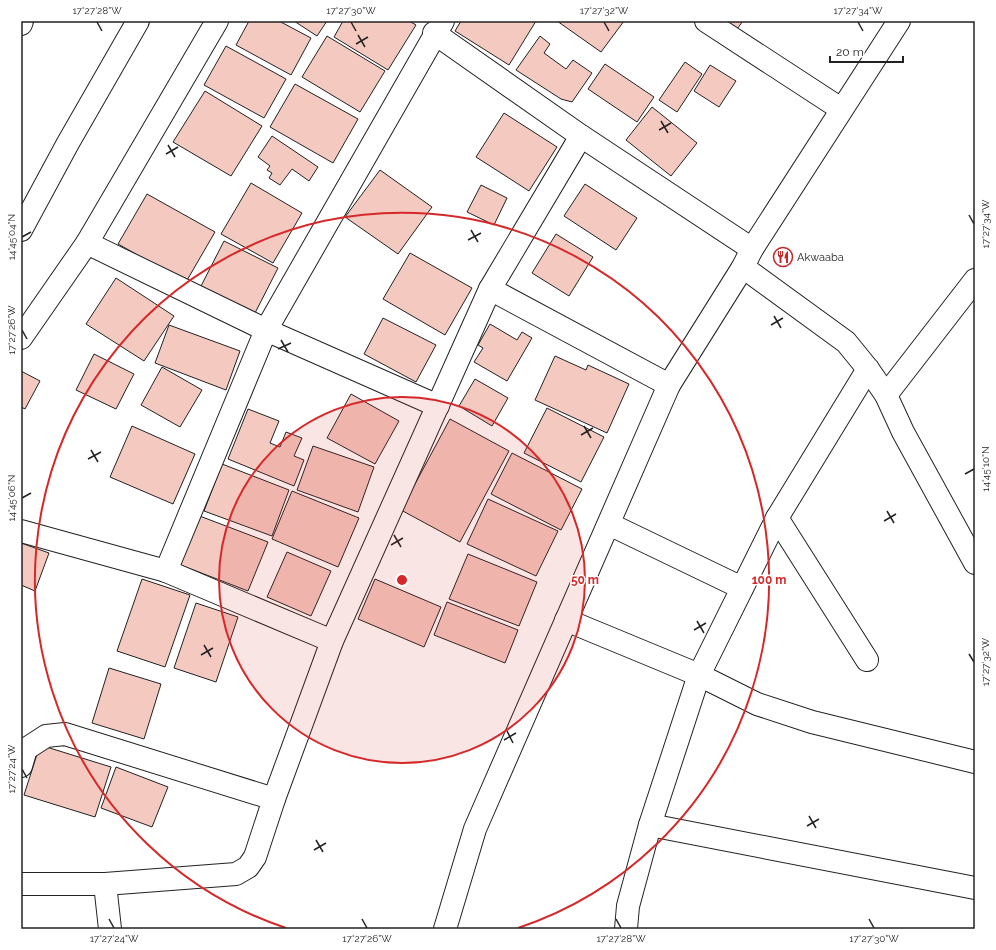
<svg xmlns="http://www.w3.org/2000/svg" width="996" height="950" viewBox="0 0 996 950" font-family="Raleway,sans-serif">
<style>
.building{fill:#f3c9c0;stroke:#222}
.lines{fill:none;stroke-linecap:round;stroke-linejoin:round}
.street-casing{stroke:#222;stroke-width:24}
.primary-casing{stroke:#222;stroke-width:24}
.highway-casing{stroke:#222;stroke-width:24}
.street{stroke:#fff;stroke-width:22}
.primary{stroke:#fff;stroke-width:22}
.highway{stroke:#fff;stroke-width:22}
.ticks{fill:none;stroke:#222;stroke-width:1.5}
.ring{fill:none;stroke:#d62828;stroke-width:2}
.labels{text-anchor:middle;stroke-width:3;stroke-linejoin:round;paint-order:stroke}
.poi-label{font-size:11px;fill:#222;stroke:#fff;text-anchor:start}
.centre{fill:#d62828;stroke:#fff;stroke-width:2}
.ring-label{font-size:12px;text-anchor:middle;font-weight:bold;fill:#d62828;stroke:#fff;stroke-width:3;stroke-linejoin:round;paint-order:stroke}
.neatline{fill:none;stroke:#222;stroke-width:1.5}
.ticks-label{font-size:10px;text-anchor:middle;fill:#222}
</style>
<rect width="100%" height="100%" fill="#fff"/>
<g class="building">
<path d="M249,21H279L311,38L291,75L236,45Z"/>
<path d="M294,21H327L317,36Z"/>
<path d="M343,21H409L416,25L388,70L334,37Z"/>
<path d="M461,21H536L509,65L455,31Z"/>
<path d="M557,21H624L601,52Z"/>
<path d="M725,21H743L737,29Z"/>
<path d="M327,36L385,71L360,112L302,77Z"/>
<path d="M540,36L550,44L544,53L566,69L573,60L592,73L572,102L561,99L516,70Z"/>
<path d="M226,46L286,79L264,118L204,85Z"/>
<path d="M685,62L702,74L677,112L659,100Z"/>
<path d="M605,64L654,97L637,122L588,89Z"/>
<path d="M710,65L736,81L719,107L694,91Z"/>
<path d="M295,84L358,119L333,163L270,127Z"/>
<path d="M205,91L262,126L231,176L173,142Z"/>
<path d="M652,107L697,143L671,176L626,140Z"/>
<path d="M504,113L557,147L529,191L476,157Z"/>
<path d="M272,136L318,167L309,181L292,169L280,185L269,178L272,173L267,170L270,166L258,157Z"/>
<path d="M380,170L432,207L398,254L345,217Z"/>
<path d="M251,183L302,213L273,263L221,234Z"/>
<path d="M585,184L637,218L616,250L564,216Z"/>
<path d="M481,185L507,198L494,225L467,212Z"/>
<path d="M147,194L215,232L186,282L118,244Z"/>
<path d="M556,234L593,257L569,296L532,273Z"/>
<path d="M224,241L278,268L254,315L200,288Z"/>
<path d="M410,253L472,288L445,335L383,299Z"/>
<path d="M116,278L174,316L144,361L86,324Z"/>
<path d="M383,318L436,345L416,382L364,354Z"/>
<path d="M490,324L517,340L522,332L532,338L507,381L474,362L483,348L478,345Z"/>
<path d="M169,325L240,351L226,390L155,363Z"/>
<path d="M94,354L134,374L116,409L76,390Z"/>
<path d="M555,356L586,370L588,365L629,384L607,433L535,400Z"/>
<path d="M162,367L202,390L180,427L141,405Z"/>
<path d="M21,371L40,381L25,409L21,407Z"/>
<path d="M475,379L508,398L492,426L459,406Z"/>
<path d="M351,394L399,421L375,464L327,438Z"/>
<path d="M547,408L604,437L581,482L524,453Z"/>
<path d="M248,409L279,421L270,443L280,447L286,432L302,438L294,456L304,460L294,486L228,459Z"/>
<path d="M450,419L509,451L460,542L401,510Z"/>
<path d="M132,426L195,454L173,504L110,477Z"/>
<path d="M313,446L374,467L358,512L297,490Z"/>
<path d="M512,453L582,489L561,530L491,494Z"/>
<path d="M222,464L289,490L272,536L204,511Z"/>
<path d="M292,491L359,518L338,567L272,539Z"/>
<path d="M488,499L558,531L536,576L467,544Z"/>
<path d="M197,515L268,542L248,591L178,564Z"/>
<path d="M21,543L49,553L35,591L21,585Z"/>
<path d="M287,552L331,571L311,616L267,597Z"/>
<path d="M468,554L537,582L519,626L449,599Z"/>
<path d="M142,579L190,595L165,667L117,651Z"/>
<path d="M375,579L441,607L424,647L358,619Z"/>
<path d="M447,602L518,630L505,663L434,635Z"/>
<path d="M196,603L238,617L216,682L174,668Z"/>
<path d="M109,668L161,684L144,739L92,723Z"/>
<path d="M40,745L111,767L95,817L24,795Z"/>
<path d="M116,767L168,787L152,827L101,808Z"/>
</g>
<g class="lines">
<defs>
<g id="street">
<path d="M706,21L841,109"/>
<path d="M434,33L581,136L752,249"/>
<path d="M87,243L266,330L438,406"/>
<path d="M743,267L846,342L868,369L886,395L903,432L975,563"/>
<path d="M490,289L669,385"/>
<path d="M21,338L87,243L217,21"/>
<path d="M886,395L975,280"/>
<path d="M777,518L867,660"/>
<path d="M609,524L742,588"/>
<path d="M21,531L166,571L332,641"/>
<path d="M166,571L266,330L443,21"/>
<path d="M566,620L699,675L757,704L812,722L975,762"/>
<path d="M21,766L26,749L46,736L65,734L274,799"/>
<path d="M650,825L975,888"/>
<path d="M21,884H105L236,874L248,867L255,857L274,799L332,641L490,289L581,136"/>
<path d="M105,884L110,929"/>
<path d="M445,929L475,829L669,385L743,267L752,249L899,21"/>
<path d="M626,929L628,906L650,825L699,675L777,518L868,369"/>
</g>
<path id="primary" d="M21,230L68,143L138,21"/>
<path id="highway" d="M21,24L22,21"/>
</defs>
<use href="#street" class="street-casing"/>
<use href="#primary" class="primary-casing"/>
<use href="#highway" class="highway-casing"/>
<use href="#street" class="street"/>
<use href="#primary" class="primary"/>
<use href="#highway" class="highway"/>
</g>
<path class="ticks" d="M97,22L102,31M351,22L356,31M604,22L609,31M858,22L863,31M358,35L365,47M356,44L368,37M661,121L668,133M659,130L671,123M168,145L175,157M166,154L178,147M969,215L974,224M471,230L478,242M22,237L31,232M468,240L481,233M774,316L781,328M771,325L783,318M22,330L27,339M281,340L288,352M278,349L291,343M584,426L591,438M581,435L593,428M91,450L98,462M88,459L101,452M965,474L974,469M22,498L31,493M887,511L894,523M884,521L896,514M394,535L401,547M391,545L403,538M697,621L704,633M694,630L706,623M204,645L211,657M969,654L974,662M201,655L213,648M507,731L513,743M504,740L516,733M22,769L27,778M809,816L816,828M807,826L819,819M316,840L323,852M314,850L326,843M109,919L114,928M362,919L367,928M616,919L621,928M869,919L874,928"/>
<circle cx="402" cy="580" r="183" fill="#d62828" fill-opacity=".12"/>
<g class="ring">
<circle cx="402" cy="580" r="183"/>
<path d="M286 928A367 367 0 1 1 518 928"/>
</g>
<defs>
<symbol id="restaurant-ring" viewBox="-11 -11 22 22"><circle r="9.5" fill="#fff" stroke="#c62828" stroke-width="1.5"/><path d="M-5-6h1v4h1v-4h1v4h1v-4h1v5L-1.5 .5V6h-2V.5L-5-1ZM5-6V6H3V1.5H1.5Q1.5-4 5-6Z" fill="#c62828"/></symbol>
</defs>
<g fill-rule="evenodd">
<use href="#restaurant-ring" x="772" y="246" width="22" height="22"/>
</g>
<g class="labels">
<g class="poi-label">
<text x="797" y="261">Akwaaba</text>
</g>
</g>
<circle cx="402" cy="580" r="6" class="centre"/>
<g class="ring-label">
<text x="585" y="584">50 m</text>
<text x="769" y="584">100 m</text>
</g>
<rect width="996" height="950" fill="none" stroke="#ffffff" stroke-width="44"/>
<path d="M830 56v6h73v-6" fill="none" stroke="#222222" stroke-width="2"/>
<text x="836" y="56" font-size="12" fill="#222222" stroke="#ffffff" stroke-width="3" paint-order="stroke">20 m</text>
<rect x="22" y="22" width="952" height="906" class="neatline"/>
<g class="ticks-label">
<text x="97" y="14">17°27'28"W</text>
<text x="351" y="14">17°27'30"W</text>
<text x="604" y="14">17°27'32"W</text>
<text x="858" y="14">17°27'34"W</text>
<text transform="translate(985 224) rotate(-90)" y="4">17°27'34"W</text>
<text transform="translate(11 237) rotate(-90)" y="4">14°45'04"N</text>
<text transform="translate(11 330) rotate(-90)" y="4">17°27'26"W</text>
<text transform="translate(985 469) rotate(-90)" y="4">14°45'10"N</text>
<text transform="translate(11 498) rotate(-90)" y="4">14°45'06"N</text>
<text transform="translate(985 662) rotate(-90)" y="4">17°27'32"W</text>
<text transform="translate(11 769) rotate(-90)" y="4">17°27'24"W</text>
<text x="114" y="942">17°27'24"W</text>
<text x="367" y="942">17°27'26"W</text>
<text x="621" y="942">17°27'28"W</text>
<text x="874" y="942">17°27'30"W</text>
</g>
</svg>
